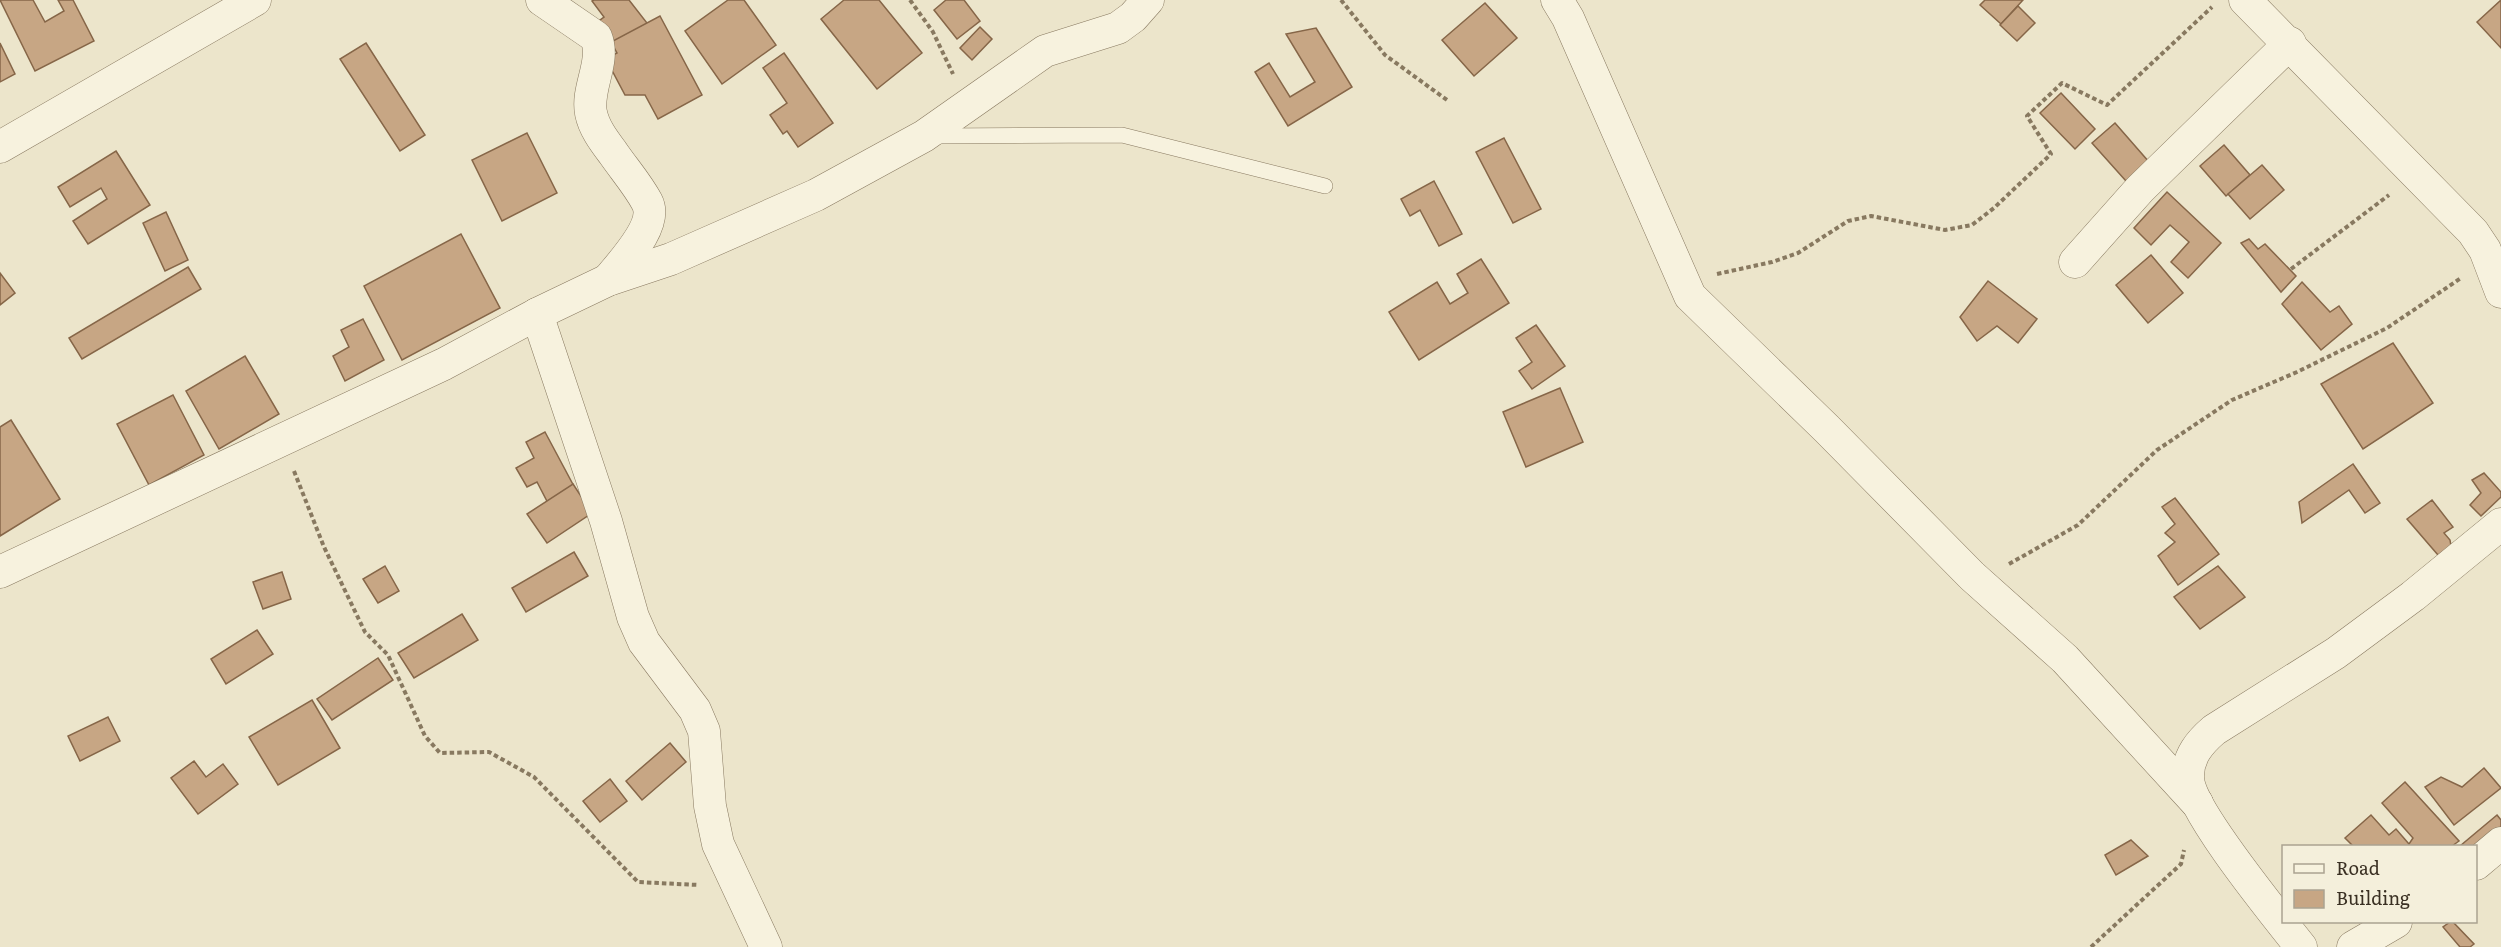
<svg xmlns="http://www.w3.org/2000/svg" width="2501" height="947" viewBox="0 0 2501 947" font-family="Literata,serif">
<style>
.building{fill:#c7a684;stroke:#866648;stroke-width:1.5}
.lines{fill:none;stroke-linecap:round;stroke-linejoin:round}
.lane-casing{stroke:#887960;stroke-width:16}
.street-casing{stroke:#887960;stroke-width:33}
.path{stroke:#887960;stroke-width:4;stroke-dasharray:4.5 3;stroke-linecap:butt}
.lane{stroke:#f7f2de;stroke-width:15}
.street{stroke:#f7f2de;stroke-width:32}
</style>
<rect width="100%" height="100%" fill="#ece5cb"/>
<g class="building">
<path d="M0,0H33L45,22L64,11L58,0H73L94,41L35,71Z"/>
<path d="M594,0H629L647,23L600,59L581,34L604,17L592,1Z"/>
<path d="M728,0H744L776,45L722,84L685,31Z"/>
<path d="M844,0H879L922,53L877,89L821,19Z"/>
<path d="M946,0H964L980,21L957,39L934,10Z"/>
<path d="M1985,0H2023L2001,24L1980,5Z"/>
<path d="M2501,0V48L2477,22Z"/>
<path d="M1485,3L1517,38L1474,76L1442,40Z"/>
<path d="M2018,6L2035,23L2017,41L2000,25Z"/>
<path d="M660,16L702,95L658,119L645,95H625L606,59L617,53L611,42Z"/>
<path d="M980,27L992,39L972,60L960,48Z"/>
<path d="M1316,28L1352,87L1288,126L1255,72L1269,63L1290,97L1315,82L1286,34Z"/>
<path d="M0,43L15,74L0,82Z"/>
<path d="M366,43L425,135L400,151L340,59Z"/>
<path d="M784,53L833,123L798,147L787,131L783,134L770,115L787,103L763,68Z"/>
<path d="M2061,93L2095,129L2075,149L2040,113Z"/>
<path d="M2115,123L2156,170L2134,190L2092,143Z"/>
<path d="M527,133L557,193L502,221L472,160Z"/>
<path d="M1504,138L1541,209L1513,223L1476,152Z"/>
<path d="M2224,145L2250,175L2226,196L2200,166Z"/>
<path d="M116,151L150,205L88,244L73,221L107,199L101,188L70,207L58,187Z"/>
<path d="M2262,165L2284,190L2250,219L2228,194Z"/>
<path d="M1434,181L1462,234L1439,246L1420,210L1410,216L1401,199Z"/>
<path d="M2167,192L2221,243L2188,278L2171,262L2189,242L2170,225L2151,245L2134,228Z"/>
<path d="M166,212L188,260L165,271L143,223Z"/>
<path d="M461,234L500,308L402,360L364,286Z"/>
<path d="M2249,239L2258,249L2265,244L2296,276L2281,292L2241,243Z"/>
<path d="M2151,255L2183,293L2148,323L2116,285Z"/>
<path d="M1481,259L1509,303L1419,360L1389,312L1437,282L1450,304L1468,293L1457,274Z"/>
<path d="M188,267L201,289L82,359L69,338Z"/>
<path d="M0,273L15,293L0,305Z"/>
<path d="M1988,281L2037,319L2018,343L1997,326L1977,341L1960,317Z"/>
<path d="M2302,282L2330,312L2339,306L2352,324L2321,350L2282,304Z"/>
<path d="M363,319L384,360L345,381L333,356L349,347L341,330Z"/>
<path d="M1536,325L1565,366L1532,389L1519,371L1532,362L1516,338Z"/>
<path d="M2393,343L2433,403L2363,449L2321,384Z"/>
<path d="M245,356L279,414L219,449L186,391Z"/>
<path d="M1560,388L1583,442L1526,467L1503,412Z"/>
<path d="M173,395L204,455L149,485L117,424Z"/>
<path d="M11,420L60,499L0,536V427Z"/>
<path d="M545,432L577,492L550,507L537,482L527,487L516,468L534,458L526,442Z"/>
<path d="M2353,464L2380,503L2365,513L2349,490L2302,523L2299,502Z"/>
<path d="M2484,473L2501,492V497L2481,516L2470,505L2481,493L2472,480Z"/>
<path d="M573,484L592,513L547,543L527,514Z"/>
<path d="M2175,498L2219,554L2178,585L2158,556L2175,542L2165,533L2175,524L2162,507Z"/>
<path d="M2432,500L2453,527L2444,533L2450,540L2451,546L2438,555L2407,519Z"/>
<path d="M574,552L588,576L526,612L512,588Z"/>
<path d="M385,566L399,591L378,603L363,579Z"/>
<path d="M2218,566L2245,597L2200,629L2174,597Z"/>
<path d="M282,572L291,599L263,609L253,582Z"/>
<path d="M462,614L478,640L414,678L398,653Z"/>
<path d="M257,630L273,654L226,684L211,659Z"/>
<path d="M378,658L393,680L332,720L317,699Z"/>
<path d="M312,700L340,748L278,785L249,737Z"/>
<path d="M108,717L120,741L80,761L68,736Z"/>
<path d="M670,743L686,762L642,800L626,781Z"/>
<path d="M194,761L206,777L223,764L238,784L198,814L171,778Z"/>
<path d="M2484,768L2501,788L2454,825L2425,787L2441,777L2462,787Z"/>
<path d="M610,779L627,801L600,822L583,801Z"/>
<path d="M2405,782L2459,841L2452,846H2353L2345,838L2371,815L2389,835L2396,829L2409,844L2413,838L2382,803Z"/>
<path d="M2497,815L2501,820V857L2476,846H2460Z"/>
<path d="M2131,840L2148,856L2116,875L2105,855Z"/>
<path d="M2450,922H2453L2474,944L2470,947H2460L2443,927Z"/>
</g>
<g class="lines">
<defs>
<path id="lane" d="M933,136L1122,135L1325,186"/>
<g id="street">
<path d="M542,0L596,37C606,62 586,88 591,113C594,128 604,141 613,153C624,169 638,185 647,202C659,225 622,262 608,280"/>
<path d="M1557,0L1568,18L1690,296L1827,429L1972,576L2065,659L2197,803"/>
<path d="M2245,0L2473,232L2485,250L2501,292"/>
<path d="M0,147L255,0"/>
<path d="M2075,262L2140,189L2290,43"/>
<path d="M537,314L606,521L633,617L644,642L695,710L704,731L710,806L718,844L766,947"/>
<path d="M0,572L444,364L537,314L608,280L671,259L816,195L924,136L1045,51L1118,28L1133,17L1148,0"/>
<path d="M2476,864L2501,843"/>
<path d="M2301,947C2279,919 2187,807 2188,776C2188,756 2200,742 2214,730L2336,653L2413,596L2501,524"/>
<path d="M2353,947L2396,922"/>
</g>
</defs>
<use href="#lane" class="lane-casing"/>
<use href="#street" class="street-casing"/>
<g class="path">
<path d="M910,0L933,32L953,74"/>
<path d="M1341,0L1385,55L1447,100"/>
<path d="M2291,269L2389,195"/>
<path d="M1717,274L1772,262L1798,253L1848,221L1871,216L1945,230L1972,225L1994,208L2051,154L2027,116L2062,83L2107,105L2212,7"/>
<path d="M294,471L324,547L365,632L388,655L425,736L440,753L489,752L534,777L638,882L699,885"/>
<path d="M2009,564L2078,525L2157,450L2232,400L2297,372L2387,328L2461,278"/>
<path d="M2091,947L2181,864L2184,850"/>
</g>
<use href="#lane" class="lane"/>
<use href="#street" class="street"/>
</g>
<rect x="2282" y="845" width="195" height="78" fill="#f4efdb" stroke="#aaa391" stroke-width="1.5"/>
<rect x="2294" y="864" width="30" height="9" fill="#f7f2de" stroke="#aaa391" stroke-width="1.5"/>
<text x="2336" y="875" font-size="18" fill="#3a3023">Road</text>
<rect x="2294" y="890" width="30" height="18" fill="#c7a684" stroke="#aaa391" stroke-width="1.5"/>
<text x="2336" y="905" font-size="18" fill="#3a3023">Building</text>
</svg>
